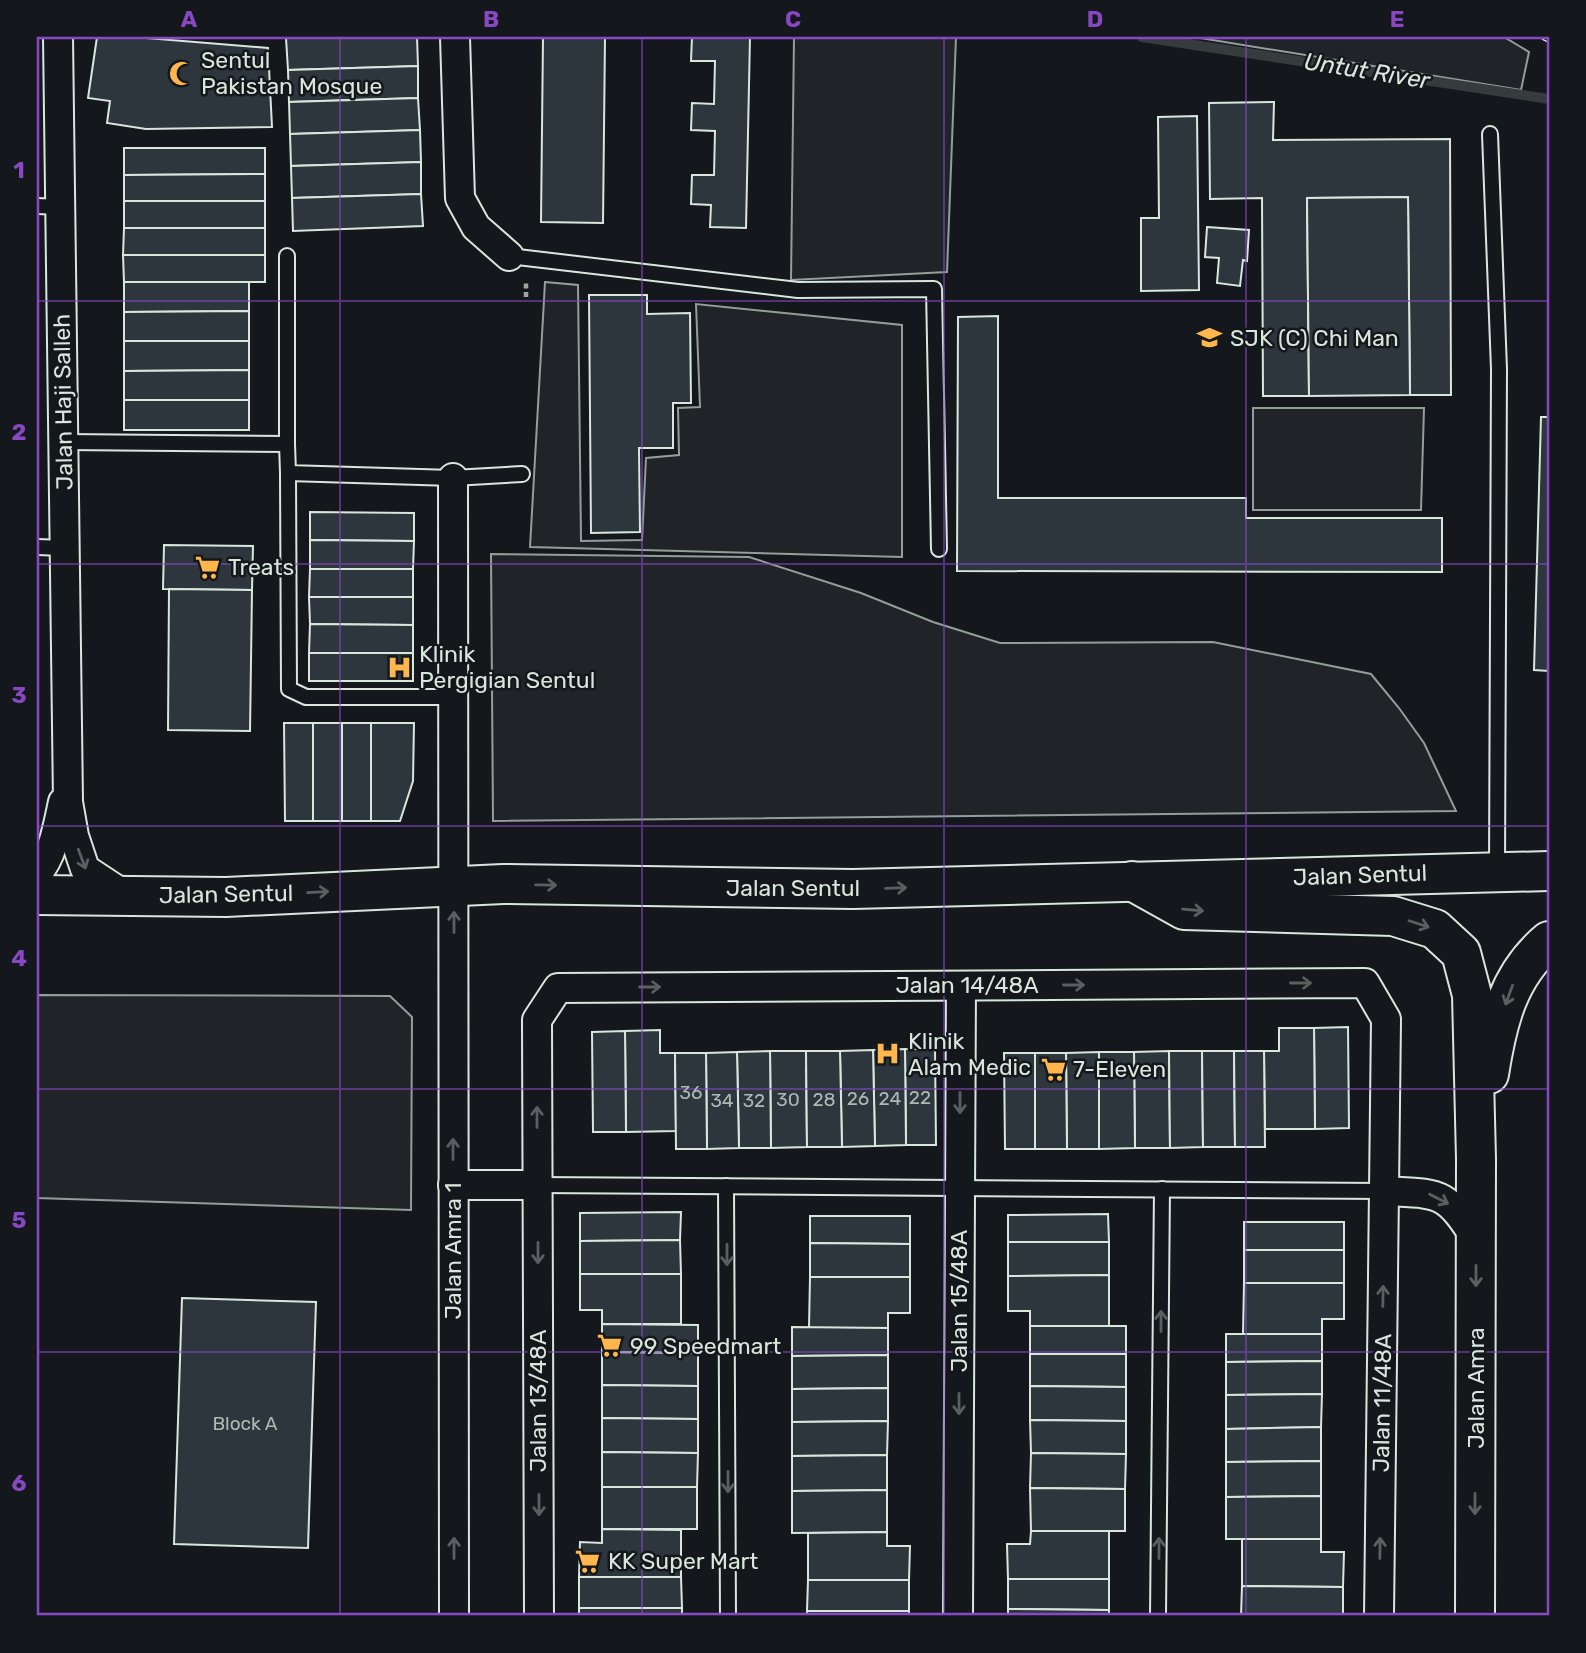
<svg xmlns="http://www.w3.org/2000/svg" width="1586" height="1653" viewBox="0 0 1586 1653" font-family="Rubik,sans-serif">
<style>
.green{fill:#202428;stroke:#939e99;stroke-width:2}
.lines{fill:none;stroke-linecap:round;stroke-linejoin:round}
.stream{stroke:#363b3e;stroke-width:10}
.building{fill:#2c363c;stroke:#d8e6dc;stroke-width:2}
.service-casing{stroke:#d8e6dc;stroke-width:18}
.minor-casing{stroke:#d8e6dc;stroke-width:32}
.primary-casing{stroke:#d8e6dc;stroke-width:42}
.path{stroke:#9da8a2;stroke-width:4.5;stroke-dasharray:5 3.5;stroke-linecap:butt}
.service{stroke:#14181c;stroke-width:14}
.minor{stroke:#14181c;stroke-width:28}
.primary{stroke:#14181c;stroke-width:38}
.rail-casing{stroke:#d8e6dc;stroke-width:8}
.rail{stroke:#14181c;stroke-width:5;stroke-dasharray:16;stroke-linecap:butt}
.oneway{stroke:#59605f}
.grid{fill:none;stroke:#8948c3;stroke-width:2;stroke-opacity:0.55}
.labels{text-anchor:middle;stroke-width:5;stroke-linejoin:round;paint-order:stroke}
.number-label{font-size:19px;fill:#adbab4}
.poi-label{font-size:23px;fill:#d8e6dc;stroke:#14181c;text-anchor:start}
.street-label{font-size:23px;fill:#d8e6dc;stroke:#14181c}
.water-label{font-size:24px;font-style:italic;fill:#d8e6dc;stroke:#14181c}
.neatline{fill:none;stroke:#8948c3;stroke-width:2.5}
.grid-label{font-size:23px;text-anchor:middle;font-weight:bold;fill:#8948c3}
</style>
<rect width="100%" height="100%" fill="#14181c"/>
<g class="green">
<path d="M794,37H956L947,272L791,280Z"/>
<path d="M1194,37H1504L1529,52L1521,90Z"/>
<path d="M545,282L578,285L581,541L642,540L646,458L679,455L678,408L700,407L696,304L902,325V557L530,547Z"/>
<path d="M1253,408H1424L1421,510H1253Z"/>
<path d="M491,554L749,557L861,593L933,622L1000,643L1213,642L1371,674L1399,708L1424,743L1456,811L493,821Z"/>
<path d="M37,995L390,996L412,1017L411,1210L37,1198Z"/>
</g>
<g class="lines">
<path class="stream" d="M1142,37L1549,99"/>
</g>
<g class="building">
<path d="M97,37H134L268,48L272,127L146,129L107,123L110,101L88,98Z"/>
<path d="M331,37H417L418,66L288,70L286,38Z"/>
<path d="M543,37H605L603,223L541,222Z"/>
<path d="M692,37H750L746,228L710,227L711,205L691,204L692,175H714L715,131L691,130L692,103L714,104L715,61H691Z"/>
<path d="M418,66V98L289,102L288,70Z"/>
<path d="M418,98L420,130L290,134L289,102Z"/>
<path d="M1274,102L1273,140L1450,139L1451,395H1410L1408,197L1307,198L1309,396H1263L1262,198L1210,199L1209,103Z"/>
<path d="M1197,116L1199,290L1141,291V218H1159L1158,117Z"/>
<path d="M420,130L421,162L291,166L290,134Z"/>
<path d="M124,148H265V174L124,175Z"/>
<path d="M421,162V194L292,198L291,166Z"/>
<path d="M265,174V201H124V175Z"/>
<path d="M421,194L423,226L293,231L292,198Z"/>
<path d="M1408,197L1410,395L1309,396L1307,198Z"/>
<rect x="124" y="201" width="141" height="27"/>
<path d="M1207,227L1249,230L1247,261L1243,260L1240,286L1217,283L1219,258L1205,257Z"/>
<path d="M124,228H265V255H123Z"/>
<path d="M123,255H265V282H124Z"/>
<path d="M124,282H249V311L124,312Z"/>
<path d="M589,295H647V314L690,313L691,403H673V448H639L640,532L591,533Z"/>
<path d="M249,311V341H124V312Z"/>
<path d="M998,316V498H1246V518H1442V572L957,571L958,317Z"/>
<path d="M124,341H249V370L124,371Z"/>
<path d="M249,370V400H124V371Z"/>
<rect x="124" y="400" width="125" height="30"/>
<path d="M1541,417H1549V671L1534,670Z"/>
<path d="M310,512L414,513V541L310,540Z"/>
<path d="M310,540L414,541L413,569H310Z"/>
<path d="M164,545L253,546L252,590L163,589Z"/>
<path d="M310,569H413V597H309Z"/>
<path d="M169,589L252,590L250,731L168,730Z"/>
<path d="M309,597H413V625L310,624Z"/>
<path d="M310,624L413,625V653H309Z"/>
<rect x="309" y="653" width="104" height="28"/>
<path d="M284,723H313V821H285Z"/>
<rect x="313" y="723" width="29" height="98"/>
<rect x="342" y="723" width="29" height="98"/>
<path d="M371,723H414L413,781L400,821H371Z"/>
<path d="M1348,1027L1349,1128L1315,1129L1314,1028Z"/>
<path d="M1279,1028H1314L1315,1129H1265L1264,1051H1279Z"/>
<path d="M660,1030V1053H675L676,1131L626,1132L625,1031Z"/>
<path d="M625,1031L626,1132H593L592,1032Z"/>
<path d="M905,1049H935L936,1145H906Z"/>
<path d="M905,1049L906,1145L875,1146L873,1050Z"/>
<path d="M873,1050L875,1146L842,1147L840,1051Z"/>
<path d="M770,1051H806L807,1147L771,1148Z"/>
<path d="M770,1051L771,1148H739L737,1052Z"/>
<path d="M806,1051H840L842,1147H807Z"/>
<path d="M1169,1051L1170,1148H1135L1134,1052Z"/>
<path d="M1169,1051H1202L1203,1147L1170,1148Z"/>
<path d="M1202,1051H1234L1235,1147H1203Z"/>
<path d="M1234,1051H1264L1265,1147H1235Z"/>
<path d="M737,1052L739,1148L707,1149L706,1053Z"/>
<path d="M1099,1052V1149H1067L1066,1053Z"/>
<path d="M1099,1052H1134L1135,1148L1099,1149Z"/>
<path d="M675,1053H706L707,1149H676Z"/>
<path d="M1004,1053H1035V1149H1005Z"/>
<path d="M1035,1053H1066L1067,1149H1035Z"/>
<path d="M681,1212L680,1240L580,1241V1213Z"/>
<path d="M1108,1214L1109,1242H1008V1215Z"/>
<path d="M810,1216H910V1244L810,1243Z"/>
<rect x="1244" y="1222" width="100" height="28"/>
<path d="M680,1240L681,1274H580V1241Z"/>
<path d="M1008,1242H1109V1275L1008,1276Z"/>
<path d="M810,1243L910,1244V1277H810Z"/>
<rect x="1244" y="1250" width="100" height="33"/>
<path d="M580,1274H681V1324H602V1310H580Z"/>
<path d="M1109,1275V1326H1030V1311H1008V1276Z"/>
<path d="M810,1277H910V1313H888V1328H809Z"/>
<path d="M1244,1283H1344V1319H1322V1334H1243Z"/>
<path d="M182,1298L316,1302L308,1548L174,1544Z"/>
<path d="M602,1324L698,1325V1353L602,1352Z"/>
<rect x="1030" y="1326" width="96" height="28"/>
<path d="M792,1327L888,1328V1355L792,1356Z"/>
<path d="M1226,1334H1322V1361L1226,1362Z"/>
<path d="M602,1352L698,1353V1386L602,1385Z"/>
<path d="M1030,1354H1126V1387L1030,1386Z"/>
<path d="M888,1355V1388L792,1389V1356Z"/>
<path d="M1322,1361V1394L1226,1395V1362Z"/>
<path d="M602,1385L698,1386V1419L602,1418Z"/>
<path d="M1030,1386L1126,1387V1421L1030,1420Z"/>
<path d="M888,1388V1421L792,1422V1389Z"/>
<path d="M1322,1394L1321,1427L1226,1429V1395Z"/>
<path d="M602,1418L698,1419V1453L602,1452Z"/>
<path d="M1030,1420L1126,1421V1454L1031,1453Z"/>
<path d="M888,1421L887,1455L792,1456V1422Z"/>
<path d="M1321,1427V1461L1226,1462V1429Z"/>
<path d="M602,1452L698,1453L697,1487H602Z"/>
<path d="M1031,1453L1126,1454L1125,1489L1030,1488Z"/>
<path d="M887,1455V1490L792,1491V1456Z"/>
<path d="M1321,1461V1496L1226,1497V1462Z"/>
<rect x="602" y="1487" width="95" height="42"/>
<path d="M1030,1488L1125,1489V1531H1031Z"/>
<path d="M887,1490V1532L792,1533V1491Z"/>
<path d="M1321,1496V1539H1226V1497Z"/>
<path d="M602,1529L681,1530V1577H579L580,1542L602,1543Z"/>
<path d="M1031,1531H1109V1579H1008L1007,1544H1030Z"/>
<path d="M887,1532V1546H910L909,1580H808V1533Z"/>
<path d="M1242,1539H1321V1552H1344L1343,1587L1242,1586Z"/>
<path d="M579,1577H681L682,1608H579Z"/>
<path d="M1008,1579H1109V1610L1008,1609Z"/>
<path d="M808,1580H909V1611H807Z"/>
<path d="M1242,1586L1343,1587V1616H1241Z"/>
<rect x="579" y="1608" width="103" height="8"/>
<path d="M1008,1609L1109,1610V1616H1008Z"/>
<rect x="807" y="1611" width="102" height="5"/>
</g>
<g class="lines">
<defs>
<g id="service">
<path d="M1490,134L1499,369L1497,870"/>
<path d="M37,206L61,207"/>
<path d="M287,256V444"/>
<path d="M509,256L798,290L934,289L939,549"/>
<path d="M64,442L287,444L288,473L453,478L522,474"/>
<path d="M288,473L289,689L306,697H452"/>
<path d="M37,547L65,548"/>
<path d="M537,1185L1384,1191"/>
<path d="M726,1186L728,1616"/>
<path d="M1158,1616L1162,1189"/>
</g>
<g id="minor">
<path d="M58,37L68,802L74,836L85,869L126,896"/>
<path d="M455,37L460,198L476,227L509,256"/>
<path d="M453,478L454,1616"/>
<path d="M37,874C53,856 58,825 63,802"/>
<path d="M453,1185H537"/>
<path d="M1384,1191C1440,1194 1445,1190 1476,1239"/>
<path d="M539,1616L537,1020L558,988L1365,983L1386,1019L1379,1616"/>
<path d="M958,1616L961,986"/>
</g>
<g id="primary">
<path d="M1132,881L1184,910L1393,916L1435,929L1461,953L1472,995L1476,1159L1475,1616"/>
<path d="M37,895L226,897L503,884L853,889L1549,871"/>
<path d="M1489,1074C1497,1023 1508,975 1549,941"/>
</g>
</defs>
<use href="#service" class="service-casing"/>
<use href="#minor" class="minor-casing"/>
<use href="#primary" class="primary-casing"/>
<path class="path" d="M526,297V280"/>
<use href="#service" class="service"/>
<use href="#minor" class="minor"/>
<use href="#primary" class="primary"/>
<defs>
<path id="rail" d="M1545,37L1549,39"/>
</defs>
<use href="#rail" class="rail-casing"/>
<use href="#rail" class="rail"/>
</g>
<defs><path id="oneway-shaft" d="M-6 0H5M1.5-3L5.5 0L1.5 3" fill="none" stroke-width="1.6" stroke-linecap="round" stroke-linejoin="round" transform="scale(1.75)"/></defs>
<g class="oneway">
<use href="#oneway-shaft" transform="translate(82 859) rotate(69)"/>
<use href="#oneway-shaft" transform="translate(546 885) rotate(1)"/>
<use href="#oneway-shaft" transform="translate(896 888) rotate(-2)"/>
<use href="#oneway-shaft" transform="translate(318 892) rotate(-3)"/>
<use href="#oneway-shaft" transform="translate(1193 910) rotate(5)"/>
<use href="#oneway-shaft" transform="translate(454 922) rotate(-90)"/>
<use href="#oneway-shaft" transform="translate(1419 924) rotate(18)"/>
<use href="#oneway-shaft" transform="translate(1301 983)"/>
<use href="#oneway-shaft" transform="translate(1074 985)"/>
<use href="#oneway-shaft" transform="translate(650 987)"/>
<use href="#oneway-shaft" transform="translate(1509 995) rotate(110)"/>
<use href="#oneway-shaft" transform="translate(960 1103) rotate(90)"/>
<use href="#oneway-shaft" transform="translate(537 1117) rotate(-90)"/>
<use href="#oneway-shaft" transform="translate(453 1149) rotate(-90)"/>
<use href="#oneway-shaft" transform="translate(1439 1199) rotate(27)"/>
<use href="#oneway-shaft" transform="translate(538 1253) rotate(90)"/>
<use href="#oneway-shaft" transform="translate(727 1255) rotate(90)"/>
<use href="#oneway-shaft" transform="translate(1476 1276) rotate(90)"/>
<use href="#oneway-shaft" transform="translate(1383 1296) rotate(-89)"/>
<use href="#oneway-shaft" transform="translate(1161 1321) rotate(-90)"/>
<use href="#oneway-shaft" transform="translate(959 1404) rotate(90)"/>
<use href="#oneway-shaft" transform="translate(728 1482) rotate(90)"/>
<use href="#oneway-shaft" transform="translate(1475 1504) rotate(90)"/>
<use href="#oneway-shaft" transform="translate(539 1505) rotate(90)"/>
<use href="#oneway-shaft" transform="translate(454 1548) rotate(-90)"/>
<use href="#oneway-shaft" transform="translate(1159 1548) rotate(-90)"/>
<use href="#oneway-shaft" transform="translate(1380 1548) rotate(-89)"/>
</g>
<path class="grid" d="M340,37V1616M642,37V1616M944,37V1616M1246,37V1616M37,301H1549M37,564H1549M37,826H1549M37,1089H1549M37,1352H1549"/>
<defs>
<symbol id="mosque-bare" viewBox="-9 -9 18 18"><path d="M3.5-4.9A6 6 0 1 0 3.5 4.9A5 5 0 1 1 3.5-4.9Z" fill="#ffb74d" stroke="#14181c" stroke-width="2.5" paint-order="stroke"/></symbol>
<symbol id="school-bare" viewBox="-9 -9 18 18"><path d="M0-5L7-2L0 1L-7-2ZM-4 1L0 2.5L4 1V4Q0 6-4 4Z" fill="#ffb74d" stroke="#14181c" stroke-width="2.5" paint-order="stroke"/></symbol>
<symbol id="supermarket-bare" viewBox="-9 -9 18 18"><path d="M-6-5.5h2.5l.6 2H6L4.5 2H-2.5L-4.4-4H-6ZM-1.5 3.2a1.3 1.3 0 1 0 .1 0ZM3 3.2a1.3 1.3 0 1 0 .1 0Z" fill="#ffb74d" stroke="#14181c" stroke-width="2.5" paint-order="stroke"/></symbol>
<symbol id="hospital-bare" viewBox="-9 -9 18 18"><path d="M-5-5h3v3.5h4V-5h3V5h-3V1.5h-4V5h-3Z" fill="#ffb74d" stroke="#14181c" stroke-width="2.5" paint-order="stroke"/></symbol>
</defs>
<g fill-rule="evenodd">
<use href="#mosque-bare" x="164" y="56" width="35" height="35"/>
<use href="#school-bare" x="1192" y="320" width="35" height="35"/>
<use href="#supermarket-bare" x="190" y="550" width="35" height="35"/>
<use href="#hospital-bare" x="382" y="650" width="35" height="35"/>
<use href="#hospital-bare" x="870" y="1036" width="35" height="35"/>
<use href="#supermarket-bare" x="1036" y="1052" width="35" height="35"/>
<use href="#supermarket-bare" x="592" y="1328" width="35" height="35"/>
<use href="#supermarket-bare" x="570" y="1544" width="35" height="35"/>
</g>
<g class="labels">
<g class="number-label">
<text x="691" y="1099">36</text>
<text x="920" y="1104">22</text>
<text x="858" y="1105">26</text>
<text x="890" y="1105">24</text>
<text x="788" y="1106">30</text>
<text x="824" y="1106">28</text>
<text x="722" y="1107">34</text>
<text x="754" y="1107">32</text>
<text x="245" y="1430">Block A</text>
</g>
<g class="poi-label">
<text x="201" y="68">Sentul<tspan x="201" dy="26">Pakistan Mosque</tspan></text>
<text x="1230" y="346">SJK (C) Chi Man</text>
<text x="228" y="575">Treats</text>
<text x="419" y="662">Klinik<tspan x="419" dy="26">Pergigian Sentul</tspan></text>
<text x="908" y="1049">Klinik<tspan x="908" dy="26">Alam Medic</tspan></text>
<text x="1073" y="1077">7-Eleven</text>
<text x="630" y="1354">99 Speedmart</text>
<text x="608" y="1569">KK Super Mart</text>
</g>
<g class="street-label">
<text transform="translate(63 402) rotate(-91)" y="8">Jalan Haji Salleh</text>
<text transform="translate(1360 875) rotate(-2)" y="8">Jalan Sentul</text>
<text x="793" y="896">Jalan Sentul</text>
<text transform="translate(226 894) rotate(-1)" y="8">Jalan Sentul</text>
<text x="967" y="993">Jalan 14/48A</text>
<text transform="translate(453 1251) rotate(-90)" y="8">Jalan Amra 1</text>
<text transform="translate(959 1301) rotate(-90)" y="8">Jalan 15/48A</text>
<text transform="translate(1476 1388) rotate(-90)" y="8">Jalan Amra</text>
<text transform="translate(538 1401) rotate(-90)" y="8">Jalan 13/48A</text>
<text transform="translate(1382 1403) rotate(-89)" y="8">Jalan 11/48A</text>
</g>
<g class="water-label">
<text transform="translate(1367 71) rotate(9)" y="8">Untut River</text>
</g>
</g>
<rect width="1586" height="1653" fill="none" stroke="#14181c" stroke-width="77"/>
<rect x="38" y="38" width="1510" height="1576" class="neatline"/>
<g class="grid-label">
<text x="189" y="27">A</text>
<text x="491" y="27">B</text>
<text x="793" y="27">C</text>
<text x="1095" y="27">D</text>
<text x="1397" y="27">E</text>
<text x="19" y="178">1</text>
<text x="19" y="440">2</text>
<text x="19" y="703">3</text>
<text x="19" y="966">4</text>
<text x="19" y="1228">5</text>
<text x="19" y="1491">6</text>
</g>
</svg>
